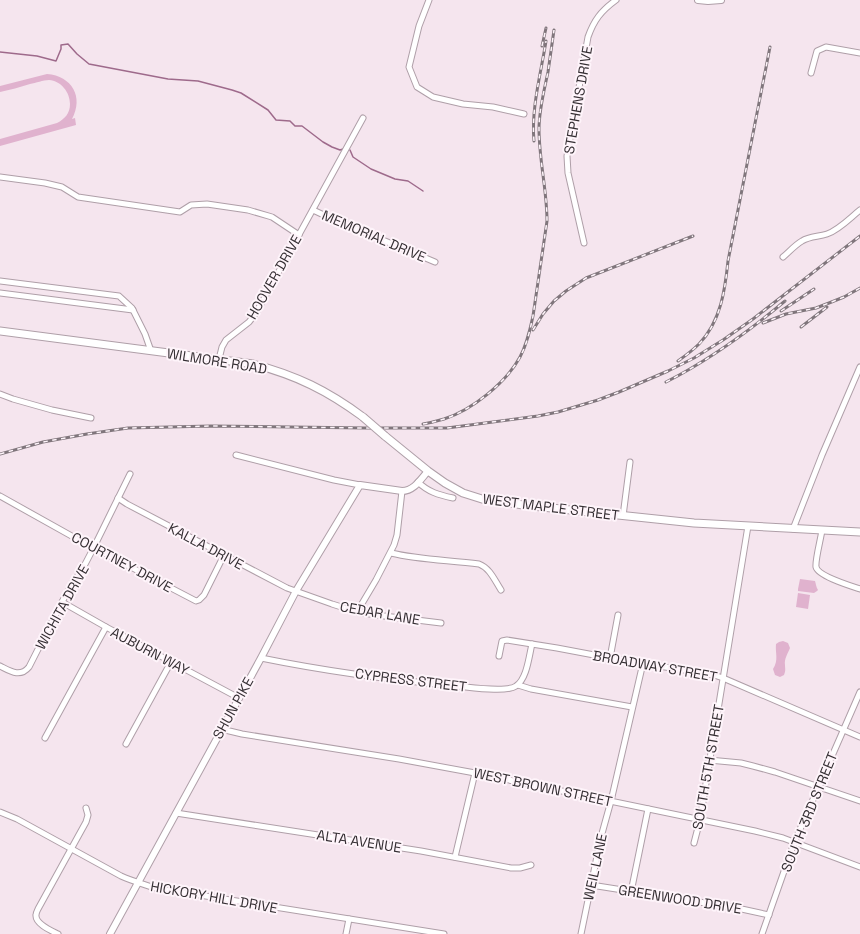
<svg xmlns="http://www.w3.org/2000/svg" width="860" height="934" viewBox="0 0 860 934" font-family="'Space Grotesk',sans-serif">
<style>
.park{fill:#e0b2ce}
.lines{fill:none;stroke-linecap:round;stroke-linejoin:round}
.stream{stroke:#9e6a8b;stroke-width:1.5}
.minor-casing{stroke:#af9fa8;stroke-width:7}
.tertiary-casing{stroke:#af9fa8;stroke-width:8}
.secondary-casing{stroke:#af9fa8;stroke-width:9}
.minor{stroke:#fff;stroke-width:5}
.tertiary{stroke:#fff;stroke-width:6}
.secondary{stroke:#fff;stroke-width:7}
.rail-casing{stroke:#80767c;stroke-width:3}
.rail{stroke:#fef4fa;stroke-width:1.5;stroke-dasharray:4.5;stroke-linecap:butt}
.secondary-bridge-casing{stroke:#af9fa8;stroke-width:9;stroke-linecap:butt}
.secondary-bridge{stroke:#fff;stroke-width:7}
.labels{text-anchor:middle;stroke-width:4;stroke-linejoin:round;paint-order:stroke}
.street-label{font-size:14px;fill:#352f33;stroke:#fef4fa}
</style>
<rect width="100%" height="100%" fill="#f5e5ee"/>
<g class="park">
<path d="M47,74C72,76 84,97 72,119L75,118L76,125L0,146V139L57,123C65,119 70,113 70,104C70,92 61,81 49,80C43,80 36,83 30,84C20,87 10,90 0,92V86Z"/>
<path d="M800,579L815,581C816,584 816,587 818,590L817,591L814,593L798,591V589Z"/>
<path d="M798,593L810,595L808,609L796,607Z"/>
<path d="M783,641L788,643L790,648C788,653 784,659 785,665C785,669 786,670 784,675L780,677L775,675L773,669C779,660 775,653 776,644L779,642Z"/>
</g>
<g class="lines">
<g class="stream">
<path d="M0,52L37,56L56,61L61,49V45L68,44L77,54L89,64L168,79L198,81L232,90L241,93L268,110L276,120L290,121L295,126H302L323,142L332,147L340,150L343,149"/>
<path d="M350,150L353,157L371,169L395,179L408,181L423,191"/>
</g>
<defs>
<g id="minor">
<path d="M429,0L419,26L409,67L417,87L433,97L463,104L493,107L524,114"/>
<path d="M811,73L817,51L826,47L860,53"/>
<path d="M0,177L45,183L62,187L78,197L180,212L191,205L207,204L248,210L272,217L299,235"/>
<path d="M313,210L328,217L435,262"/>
<path d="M584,243L568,173L567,156L569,144L588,37C594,20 601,11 616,0"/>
<path d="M783,257C789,252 795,245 802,241C810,236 818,237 827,234C839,230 850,218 860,210"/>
<path d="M0,281L119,296L132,308L145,334L151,351"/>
<path d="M0,293L133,310"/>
<path d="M219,359L222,347L226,340L249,322L256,313L363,118"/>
<path d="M0,394L13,399L52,410L91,418"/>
<path d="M236,455L334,480L360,485"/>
<path d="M418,482C428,492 439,495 453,498"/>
<path d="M0,496L77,539L196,601L199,600L204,595L224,555"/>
<path d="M118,498L127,504L287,588L332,604L357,612L376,615L441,623"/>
<path d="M623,516L630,462"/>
<path d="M793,529L822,455L860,367"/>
<path d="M822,530C821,538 815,560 816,567C818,576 851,586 860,589"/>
<path d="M391,553C420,560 450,560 479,564C490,568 495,581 501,590"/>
<path d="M62,602L106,627L239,698"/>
<path d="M357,612L376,580L394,545L397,535L402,491"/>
<path d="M499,656L502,641L507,640L557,648L610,658L714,675L723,678L860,737"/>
<path d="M261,658C325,671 391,680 456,686C469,687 506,693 516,686C527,679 529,656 532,644"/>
<path d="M610,658L618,615"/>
<path d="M0,666C10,671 20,678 29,667L62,602L71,585L82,570L94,547L130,474"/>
<path d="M518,685L531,689L632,707"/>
<path d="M221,729L242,734L399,759L475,773L755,831L783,838L860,867"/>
<path d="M45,738L106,627"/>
<path d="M126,744L171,662"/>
<path d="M709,760L741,763L753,766L775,772L860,801"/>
<path d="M0,812L17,819L121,876C132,881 143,884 155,888L444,934"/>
<path d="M176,813L421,851L511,868H520L531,865"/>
<path d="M694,843L700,820L748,526"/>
<path d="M455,857L475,773"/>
<path d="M591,885L737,908L769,915"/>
<path d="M631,892L648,809"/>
<path d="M58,934C52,931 35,924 36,915C36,913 37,911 38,909L86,822L88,815L86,808"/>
<path d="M346,934L349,919"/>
<path d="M581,934L601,837L611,801L643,663"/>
<path d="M762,934L794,843L860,692"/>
</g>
<g id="tertiary">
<path d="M698,0L708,1L721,0"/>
<path d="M110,934L261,658L296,591L360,485L402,491C414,491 421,479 428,471"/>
</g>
<g id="secondary">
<path d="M0,331L253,364C296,375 328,391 363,417"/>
<path d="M385,436L428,471L445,483L463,493L482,499L523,505L694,523L860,532"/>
</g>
</defs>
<use href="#minor" class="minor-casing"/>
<use href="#tertiary" class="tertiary-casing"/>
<use href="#secondary" class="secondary-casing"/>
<use href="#minor" class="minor"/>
<use href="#tertiary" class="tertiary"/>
<use href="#secondary" class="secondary"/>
<defs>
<g id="rail">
<path d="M542,46L546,28"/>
<path d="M534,141C531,108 541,73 546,41"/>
<path d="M781,311L814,289"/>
<path d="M763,323L786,314L816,308L829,303L844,297L860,288"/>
<path d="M801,327L827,307"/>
<path d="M533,330L543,314L554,301L566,291L586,278L693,236"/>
<path d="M678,361C685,356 693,350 699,344C721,321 725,290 728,261L770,47"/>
<path d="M666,382C709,360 748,332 785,301"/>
<path d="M423,424C430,423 437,421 444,419C472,410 506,383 520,357C527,344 530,330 533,316L547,221C547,190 539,160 539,129C539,110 544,91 548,72C550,58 552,44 554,30"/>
<path d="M0,454L43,442L87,434L128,428L211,426L365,428H447L538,416L558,412L598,400L619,392L668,371L694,358L723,340L753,319L860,236"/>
</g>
</defs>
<use href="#rail" class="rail-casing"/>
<use href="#rail" class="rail"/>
<defs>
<path id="secondary-bridge" d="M363,417L385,436"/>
</defs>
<use href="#secondary-bridge" class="secondary-bridge-casing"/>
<use href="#secondary-bridge" class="secondary-bridge"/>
</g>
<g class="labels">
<g class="street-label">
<text transform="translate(578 100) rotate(-80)" y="5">STEPHENS DRIVE</text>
<text transform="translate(374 236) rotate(23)" y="5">MEMORIAL DRIVE</text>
<text transform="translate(274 277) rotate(-60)" y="5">HOOVER DRIVE</text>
<text transform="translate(217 361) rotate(9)" y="5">WILMORE ROAD</text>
<text transform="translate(551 507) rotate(7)" y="5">WEST MAPLE STREET</text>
<text transform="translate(206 546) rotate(28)" y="5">KALLA DRIVE</text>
<text transform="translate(122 562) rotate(28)" y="5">COURTNEY DRIVE</text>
<text transform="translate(62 607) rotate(-61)" y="5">WICHITA DRIVE</text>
<text transform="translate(380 613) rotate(10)" y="5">CEDAR LANE</text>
<text transform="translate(150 651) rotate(28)" y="5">AUBURN WAY</text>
<text transform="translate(655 666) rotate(10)" y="5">BROADWAY STREET</text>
<text transform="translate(411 680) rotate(7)" y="5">CYPRESS STREET</text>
<text transform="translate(233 708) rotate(-61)" y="5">SHUN PIKE</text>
<text transform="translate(708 767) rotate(-80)" y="5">SOUTH 5TH STREET</text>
<text transform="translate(543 787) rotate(12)" y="5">WEST BROWN STREET</text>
<text transform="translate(809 812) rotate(-68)" y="5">SOUTH 3RD STREET</text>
<text transform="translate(359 841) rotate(9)" y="5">ALTA AVENUE</text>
<text transform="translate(595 867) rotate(-78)" y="5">WEIL LANE</text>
<text transform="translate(214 897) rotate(10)" y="5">HICKORY HILL DRIVE</text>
<text transform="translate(680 899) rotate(9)" y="5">GREENWOOD DRIVE</text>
</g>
</g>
</svg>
